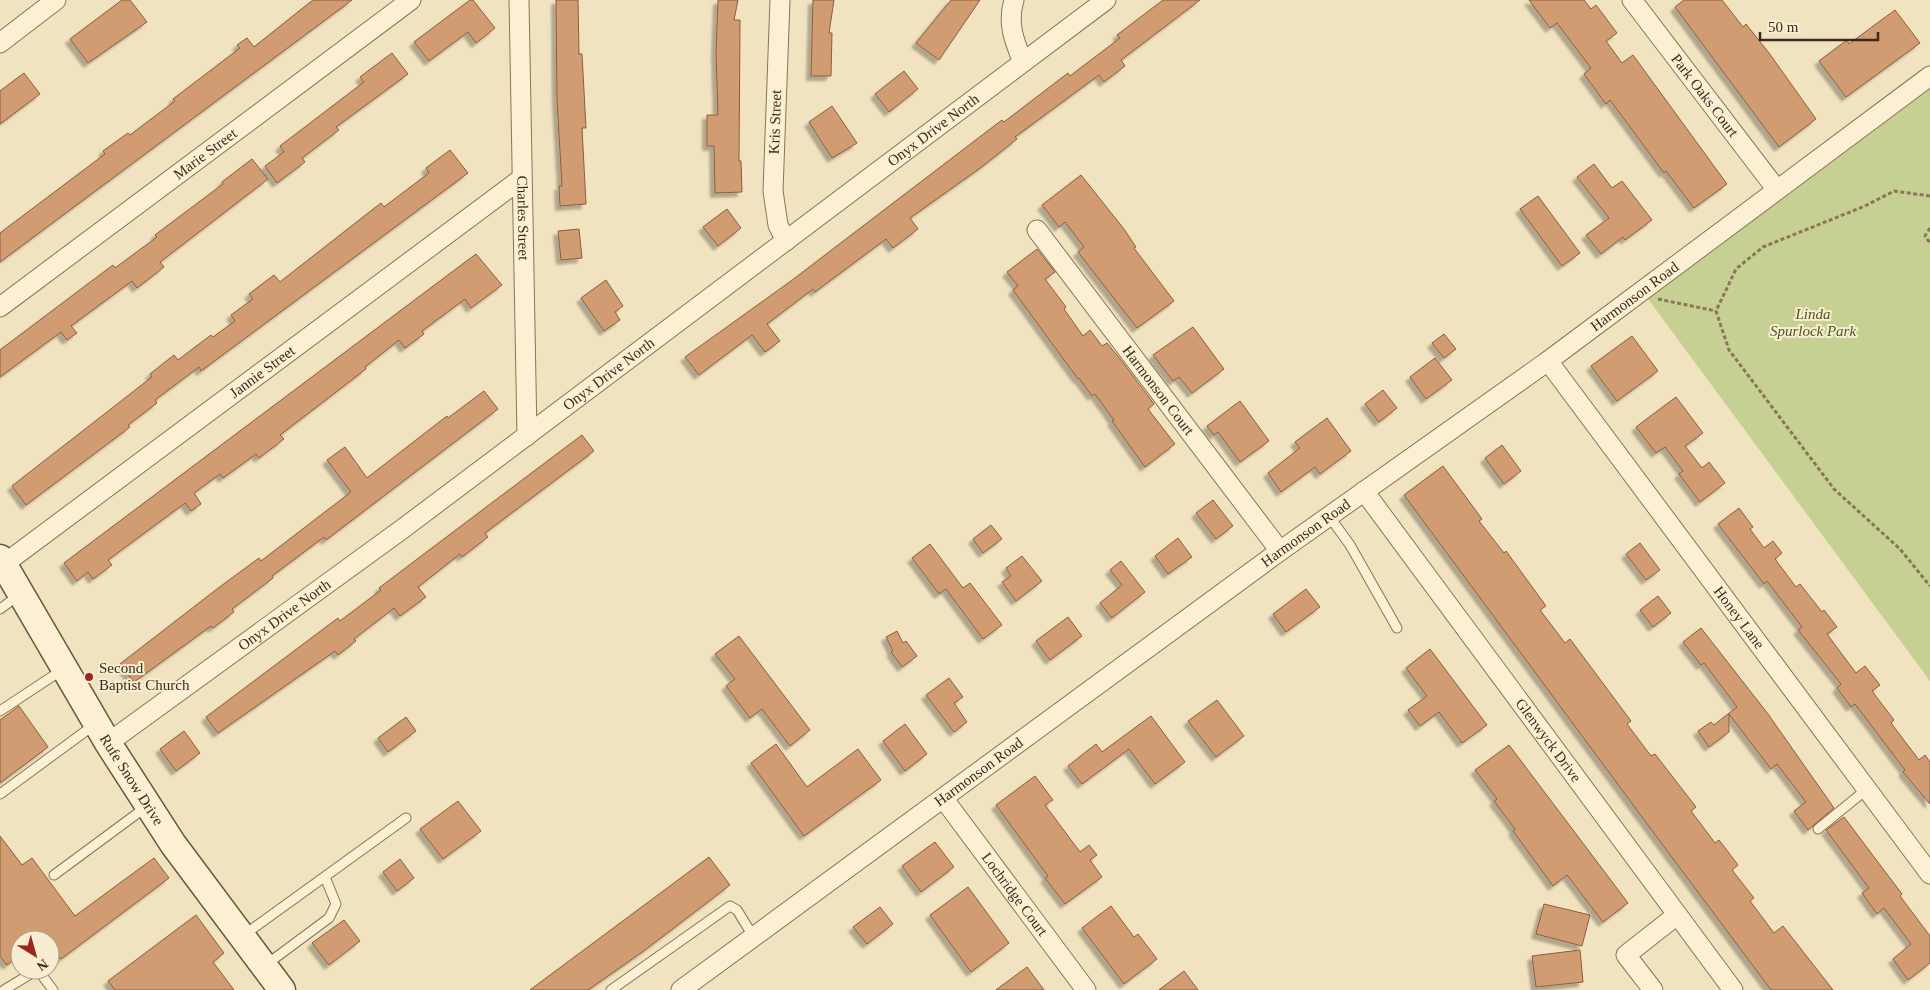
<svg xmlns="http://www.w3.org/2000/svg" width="1930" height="990" viewBox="0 0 1930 990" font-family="Georgia,serif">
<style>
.green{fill:#c7d093}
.building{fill:#d29c73;stroke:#8c5d3b;filter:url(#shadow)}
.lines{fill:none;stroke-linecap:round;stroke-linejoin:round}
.service-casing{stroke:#8b7457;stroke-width:11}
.minor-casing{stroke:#8b7457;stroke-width:21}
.secondary-casing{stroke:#6d553a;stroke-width:29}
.path{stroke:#8b7457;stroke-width:3;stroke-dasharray:4 2.5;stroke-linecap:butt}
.service{stroke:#fbf0d4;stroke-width:9}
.minor{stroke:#fbf0d4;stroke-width:19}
.secondary{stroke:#fbf0d4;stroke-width:26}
.poi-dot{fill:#9f2422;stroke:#f8edd0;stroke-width:2}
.labels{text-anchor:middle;stroke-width:4;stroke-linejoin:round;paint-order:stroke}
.street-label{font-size:15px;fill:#3a2b1c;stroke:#f8edd0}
.park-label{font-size:15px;font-style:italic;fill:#495821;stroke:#f8edd0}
.poi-label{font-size:15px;fill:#3a2b1c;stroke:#f8edd0;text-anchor:start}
</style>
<defs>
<filter id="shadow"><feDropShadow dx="-4.5" dy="4.5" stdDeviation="1" flood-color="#0004"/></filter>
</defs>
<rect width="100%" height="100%" fill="#f1e3c0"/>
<path class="green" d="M1930,89V681L1648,299Z"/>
<g class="building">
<path d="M122,0H130L147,22L88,63L70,39Z"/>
<path d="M313,0H352L0,262V233L105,154L103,151L128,133L130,135L175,101L173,99L240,48L237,45L247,38L254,47Z"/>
<path d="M470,0H473L495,28L476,43L468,32L429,61L414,42Z"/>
<path d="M556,0H578L579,54H582L586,128H582L586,204L560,206L559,186H562L557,100Z"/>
<path d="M718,0H738L734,20H740L739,161H741L742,192L715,193L714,146H707V115H718L716,53Z"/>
<path d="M813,0H834L829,33H832L831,76H811Z"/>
<path d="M951,0H980L939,60L916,43Z"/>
<path d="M1163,0H1200L1121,60L1125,66L1104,82L1099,75L1015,137L1017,139L983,166L910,218L918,229L893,248L886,239L815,292L813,289L767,324L780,341L765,352L752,335L699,375L685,357L791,281L1002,120L1004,122L1068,73L1070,76L1120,38L1117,35Z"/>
<path d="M1529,0H1584L1591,9L1596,5L1617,33L1606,41L1622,63L1633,55L1727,184L1694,208L1666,171L1664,173L1610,100L1606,104L1584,74L1591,68L1557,23L1550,28Z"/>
<path d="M1684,0H1722L1743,27L1746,24L1769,53L1816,119L1779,147L1675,7Z"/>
<path d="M1895,10L1920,43L1846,97L1819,61L1847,40L1849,44Z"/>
<path d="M392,53L408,74L336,127L339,130L302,158L305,162L277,183L265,166L284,152L280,146L364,82L360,77Z"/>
<path d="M904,71L918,89L889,112L875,94Z"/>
<path d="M24,73L40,94L0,124V91Z"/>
<path d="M832,106L857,143L832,158L809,122Z"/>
<path d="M450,150L468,173L201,371L199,367L155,400L157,403L128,425L130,427L26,505L12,486L152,377L150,374L174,355L178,360L211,335L213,337L235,321L231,315L253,299L249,294L274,275L280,282L381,203L384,207L429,173L426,168Z"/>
<path d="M252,159L268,179L160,262L164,267L137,288L132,281L71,326L77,333L67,340L61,332L0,377V350L113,265L115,268L157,237L155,235L223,184L222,182Z"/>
<path d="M1594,164L1612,188L1622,181L1652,220L1625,240L1623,237L1601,254L1586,235L1609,218L1577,177Z"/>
<path d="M1081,175L1124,229L1136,247L1134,248L1174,301L1137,328L1078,252L1084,247L1065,222L1059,227L1042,205Z"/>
<path d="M1538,196L1580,253L1562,266L1520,209Z"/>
<path d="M727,209L741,228L718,246L703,227Z"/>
<path d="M579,229L582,258L561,260L558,231Z"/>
<path d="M1037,249L1055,272L1045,279L1066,307L1064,309L1083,336L1090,330L1102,346L1107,343L1121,360L1154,404L1148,409L1175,444L1145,467L1112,421L1114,420L1095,394L1092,396L1079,378L1078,379L1013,290L1018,286L1007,272Z"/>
<path d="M476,254L502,285L471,308L465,299L422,331L424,334L405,348L399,340L365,367L366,369L280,435L284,439L259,458L256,454L223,478L220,474L194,493L201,504L191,511L185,503L108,560L112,565L93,579L88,572L77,581L64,563Z"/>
<path d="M606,280L623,306L615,312L620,320L604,331L581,298Z"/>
<path d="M1193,327L1224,369L1192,393L1179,377L1173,381L1153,355Z"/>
<path d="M1444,334L1456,349L1444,358L1432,343Z"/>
<path d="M1632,336L1658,371L1617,401L1591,366Z"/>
<path d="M1435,358L1452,380L1426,399L1410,377Z"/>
<path d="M1383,390L1397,408L1379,422L1365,404Z"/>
<path d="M484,391L498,409L326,540L324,537L272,576L273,578L232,609L234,612L213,628L211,626L134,682L120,664L217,589L259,558L261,561L351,492L327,460L345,447L367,478L447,416L448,418Z"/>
<path d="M1676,397L1703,433L1685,446L1702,468L1709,462L1725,483L1700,502L1679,474L1683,471L1665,447L1656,453L1636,427Z"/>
<path d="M1240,401L1269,441L1240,462L1218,432L1214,435L1207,426Z"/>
<path d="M1327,418L1351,451L1320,474L1315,467L1281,492L1268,473L1300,448L1295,442Z"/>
<path d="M582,435L594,451L485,533L488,537L462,557L460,554L418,587L426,597L400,616L394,608L354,639L356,641L338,655L335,651L218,733L206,717L338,618L340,621L381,590L379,588L416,560Z"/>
<path d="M1502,445L1521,471L1504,484L1485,458Z"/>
<path d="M1443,466L1482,519L1479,521L1504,553L1506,551L1546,606L1540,610L1565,643L1570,639L1631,721L1627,724L1651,756L1655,754L1696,807L1691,811L1715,843L1719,840L1738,865L1732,870L1754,898L1750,901L1774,933L1783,926L1833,990H1771L1659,840L1404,495Z"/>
<path d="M1213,500L1233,526L1216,539L1196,513Z"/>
<path d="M1739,508L1753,527L1750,529L1764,548L1773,541L1782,553L1775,559L1796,587L1800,584L1822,612L1824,610L1837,627L1827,634L1856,673L1865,666L1880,685L1872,691L1894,720L1891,723L1919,760L1925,755L1930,762V804L1903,772L1905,770L1855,704L1851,707L1837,688L1841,684L1798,630L1802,627L1767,581L1764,584L1718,524Z"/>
<path d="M991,525L1002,539L983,553L973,539Z"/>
<path d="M1178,538L1192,557L1168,574L1155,556Z"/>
<path d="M1640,543L1660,570L1646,580L1626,554Z"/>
<path d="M930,544L963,588L970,583L1002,625L983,639L946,589L939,594L912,558Z"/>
<path d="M1022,556L1042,581L1016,601L1002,582L1011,576L1006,568Z"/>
<path d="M1121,561L1145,592L1112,618L1100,603L1122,585L1110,570Z"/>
<path d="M1306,589L1320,607L1286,632L1273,614Z"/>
<path d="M1658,596L1671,613L1653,627L1640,610Z"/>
<path d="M1068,617L1082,636L1050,660L1036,641Z"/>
<path d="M1701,628L1768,714L1834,808L1808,830L1794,811L1806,802L1777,764L1771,769L1729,714V732L1709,747L1698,731L1711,722L1714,725L1737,707L1704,663L1701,665L1683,642Z"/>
<path d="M897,631L903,643L906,641L917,656L902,667L891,652L893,651L886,637Z"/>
<path d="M739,636L810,730L790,746L762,709L750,718L726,686L735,679L715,654Z"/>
<path d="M1430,649L1487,725L1462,743L1439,712L1420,726L1408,710L1427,696L1406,668Z"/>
<path d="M949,678L963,697L954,703L967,722L954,732L926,695Z"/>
<path d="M1217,700L1244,736L1216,757L1188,721Z"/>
<path d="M19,706L48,747L0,783V720Z"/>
<path d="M1151,716L1185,762L1155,784L1129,749L1082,784L1068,766L1096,744L1102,752Z"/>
<path d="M406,717L416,731L388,752L378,738Z"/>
<path d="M905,724L927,754L905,771L883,741Z"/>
<path d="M184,731L200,753L176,771L160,749Z"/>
<path d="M776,744L807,787L858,749L881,780L804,836L751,763Z"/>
<path d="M1509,745L1628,903L1603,922L1567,875L1553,886L1513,831L1515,829L1494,801L1497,799L1475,770Z"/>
<path d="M1035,776L1053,800L1045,805L1080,852L1089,845L1097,855L1090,860L1102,877L1065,904L1045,878L1048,876L1026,846L996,805Z"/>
<path d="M458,801L481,831L443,859L420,829Z"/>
<path d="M1844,817L1902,894L1900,896L1930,936V963L1908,980L1893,959L1911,944L1884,908L1877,914L1862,893L1869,888L1826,830Z"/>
<path d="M0,836L22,865L32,858L75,916L154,858L169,878L61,959L50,944V940H20V955L7,965L0,956Z"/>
<path d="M935,842L954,867L921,892L902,866Z"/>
<path d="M709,857L730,885L645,950L588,990H530Z"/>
<path d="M400,859L414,878L397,891L383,872Z"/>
<path d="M968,887L1009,943L971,972L930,915Z"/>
<path d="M1544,904L1590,915L1582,946L1536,934Z"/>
<path d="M1111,906L1134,937L1138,934L1157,959L1124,984L1082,928Z"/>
<path d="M880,907L893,924L867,944L853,927Z"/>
<path d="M196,915L224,953L213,962L234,990H115L108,981Z"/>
<path d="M344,920L360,941L329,965L312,943Z"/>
<path d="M1580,950L1583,982L1536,987L1532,956Z"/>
<path d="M1027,967L1044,990H996Z"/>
<path d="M1184,971L1198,990H1159Z"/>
</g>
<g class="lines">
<defs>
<g id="service">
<path d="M1329,516L1350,545L1397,628"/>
<path d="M0,609L19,595"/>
<path d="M0,711L62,670"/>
<path d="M0,794L94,725"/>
<path d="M1818,829L1867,789"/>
<path d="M54,875L146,807"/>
<path d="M244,935L406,818"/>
<path d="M267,964L329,918L336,904L325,877"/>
<path d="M38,970L53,990"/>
<path d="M4,990L37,970"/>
<path d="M611,990L730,906L737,910L753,936"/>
</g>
<g id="minor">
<path id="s1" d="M519,0L527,436"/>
<path d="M780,0L773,191L778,225L786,241"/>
<path d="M1014,0C1007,23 1014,41 1023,62"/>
<path id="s2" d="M1632,0L1777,190"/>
<path d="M0,43L56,0"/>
<path id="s3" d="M1037,230L1280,551"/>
<path id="s4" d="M0,307L411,0"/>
<path id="s5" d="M1548,361L1930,874"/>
<path id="s6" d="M1364,491L1733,990"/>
<path id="s7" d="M4,564L521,179"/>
<path id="s8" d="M108,743L401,530L1106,0"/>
<path id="s9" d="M943,798L1086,990"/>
<path id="s10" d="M681,990L1280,551L1548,361L1930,76"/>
<path d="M1653,990L1626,955L1677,915"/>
</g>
<g id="secondary">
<path id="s11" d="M0,558L108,743L173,844L282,990"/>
</g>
</defs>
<use href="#service" class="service-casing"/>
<use href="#minor" class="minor-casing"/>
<use href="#secondary" class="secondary-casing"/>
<g class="path">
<path d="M1930,196L1894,191L1865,206L1763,247L1736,269L1716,311L1729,350L1834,489L1900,549L1930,586"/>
<path d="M1930,228L1925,236L1930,243"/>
<path d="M1658,299L1716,311"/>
</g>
<use href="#service" class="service"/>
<use href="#minor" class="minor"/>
<use href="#secondary" class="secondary"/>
</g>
<circle class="poi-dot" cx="89" cy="677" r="5"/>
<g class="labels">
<g class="street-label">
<text dy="5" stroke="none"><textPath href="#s2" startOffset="120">Park Oaks Court</textPath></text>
<text transform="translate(775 122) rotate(-88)" y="5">Kris Street</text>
<text dy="5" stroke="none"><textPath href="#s8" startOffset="1028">Onyx Drive North</textPath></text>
<text dy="5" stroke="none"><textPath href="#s4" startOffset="256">Marie Street</textPath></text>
<text dy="5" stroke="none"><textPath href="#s1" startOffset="218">Charles Street</textPath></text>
<text dy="5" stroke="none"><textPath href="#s10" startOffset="1179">Harmonson Road</textPath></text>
<text dy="5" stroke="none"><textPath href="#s7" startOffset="322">Jannie Street</textPath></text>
<text dy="5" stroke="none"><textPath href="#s8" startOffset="622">Onyx Drive North</textPath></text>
<text dy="5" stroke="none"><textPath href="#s3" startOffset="201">Harmonson Court</textPath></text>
<text dy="5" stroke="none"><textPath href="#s10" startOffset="774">Harmonson Road</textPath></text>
<text dy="5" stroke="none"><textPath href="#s8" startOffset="218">Onyx Drive North</textPath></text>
<text dy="5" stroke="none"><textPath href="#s5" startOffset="320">Honey Lane</textPath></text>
<text dy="5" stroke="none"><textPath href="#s6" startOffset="310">Glenwyck Drive</textPath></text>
<text dy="5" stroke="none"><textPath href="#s10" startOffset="369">Harmonson Road</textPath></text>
<text dy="5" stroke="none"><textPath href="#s11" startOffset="258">Rufe Snow Drive</textPath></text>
<text dy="5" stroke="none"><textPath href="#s9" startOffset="120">Lochridge Court</textPath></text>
</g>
<g class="park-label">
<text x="1813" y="319">Linda<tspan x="1813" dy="17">Spurlock Park</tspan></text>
</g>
<g class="poi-label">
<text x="99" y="673">Second<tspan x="99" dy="17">Baptist Church</tspan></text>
</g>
</g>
<g transform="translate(35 955) rotate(143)"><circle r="24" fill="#f8edd0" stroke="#ac9f88"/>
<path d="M0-4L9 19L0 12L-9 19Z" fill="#9f2422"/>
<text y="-8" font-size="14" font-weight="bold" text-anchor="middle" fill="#3a2b1c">N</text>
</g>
<path d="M1760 32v8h118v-8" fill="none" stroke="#3a2b1c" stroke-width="2.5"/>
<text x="1768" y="32" font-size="15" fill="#3a2b1c" stroke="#f8edd0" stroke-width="4" paint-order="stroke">50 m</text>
</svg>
